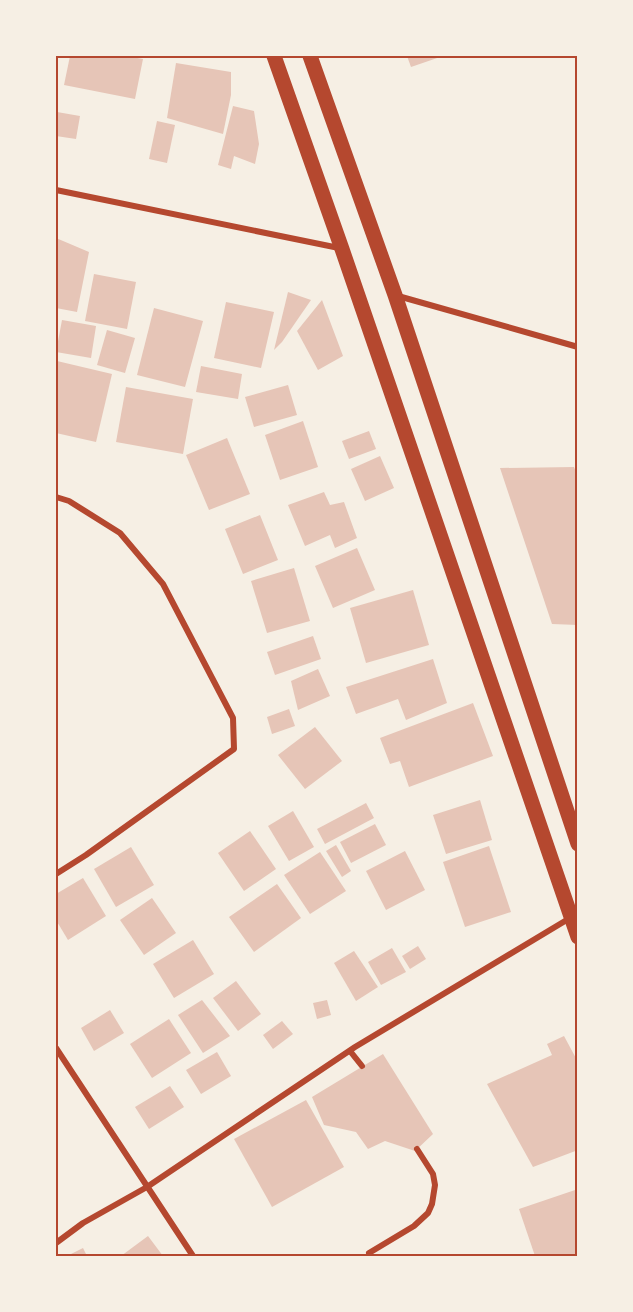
<svg xmlns="http://www.w3.org/2000/svg" width="633" height="1312" viewBox="0 0 633 1312" font-family="'PT Sans',sans-serif">
<style>
.building{fill:#e6c5b7}
.lines{fill:none;stroke-linecap:round;stroke-linejoin:round}
.minor{stroke:#b5482f;stroke-width:6}
.primary{stroke:#b5482f;stroke-width:15}
.neatline{fill:none;stroke:#b5482f;stroke-width:2}
</style>
<rect width="100%" height="100%" fill="#f6efe4"/>
<g class="building">
<path d="M70,56H126L143,59L135,99L64,85Z"/>
<path d="M407,56H443L411,67Z"/>
<path d="M176,63L231,72V95L223,134L167,118Z"/>
<path d="M233,106L254,111L259,144L255,164L234,156L231,169L218,165Z"/>
<path d="M57,112L80,116L76,139L56,136Z"/>
<path d="M157,121L175,125L167,163L149,159Z"/>
<path d="M56,238L89,252L77,312L56,308V286L58,271Z"/>
<path d="M94,274L136,282L127,329L85,321Z"/>
<path d="M288,292L311,300L282,342L274,350Z"/>
<path d="M322,300L343,356L318,370L297,331Z"/>
<path d="M226,302L274,312L261,368L214,358Z"/>
<path d="M154,308L203,321L185,387L137,375Z"/>
<path d="M62,320L96,326L91,358L56,352Z"/>
<path d="M107,330L135,338L125,373L97,365Z"/>
<path d="M57,361L112,374L96,442L56,433V367Z"/>
<path d="M201,366L242,374L238,399L196,392Z"/>
<path d="M288,385L297,415L254,427L245,397Z"/>
<path d="M126,387L193,399L183,454L116,442Z"/>
<path d="M303,421L318,467L280,480L265,435Z"/>
<path d="M369,431L376,449L349,459L342,441Z"/>
<path d="M227,438L250,494L209,510L186,455Z"/>
<path d="M380,456L394,488L365,501L351,469Z"/>
<path d="M574,467L578,477V625L552,624L500,468Z"/>
<path d="M324,492L330,505L344,502L357,538L335,548L330,535L305,546L288,505Z"/>
<path d="M260,515L278,560L243,574L225,529Z"/>
<path d="M357,548L375,590L333,608L315,566Z"/>
<path d="M294,568L310,621L267,633L251,581Z"/>
<path d="M413,590L429,645L366,663L350,608Z"/>
<path d="M313,636L321,659L275,675L267,652Z"/>
<path d="M433,659L447,703L406,720L398,699L356,714L346,687Z"/>
<path d="M318,669L330,696L298,710L291,681Z"/>
<path d="M473,703L493,756L409,787L400,761L390,764L380,738Z"/>
<path d="M289,709L295,726L272,734L267,717Z"/>
<path d="M315,727L342,761L305,789L278,755Z"/>
<path d="M480,800L492,840L446,854L433,815Z"/>
<path d="M366,803L374,818L325,844L317,829Z"/>
<path d="M293,811L314,847L289,861L268,826Z"/>
<path d="M375,824L386,845L351,863L340,842Z"/>
<path d="M250,831L276,869L244,891L218,853Z"/>
<path d="M336,845L351,871L342,877L326,851Z"/>
<path d="M489,846L511,912L465,927L443,862Z"/>
<path d="M131,847L154,885L116,907L94,869Z"/>
<path d="M405,851L425,890L386,910L366,871Z"/>
<path d="M320,852L346,891L310,914L284,875Z"/>
<path d="M83,878L106,916L68,940L56,920V894Z"/>
<path d="M277,884L301,918L254,952L229,917Z"/>
<path d="M152,898L176,933L144,955L120,920Z"/>
<path d="M193,940L214,974L174,998L153,964Z"/>
<path d="M418,946L426,959L410,969L402,956Z"/>
<path d="M392,948L406,972L381,985L368,962Z"/>
<path d="M354,951L378,987L356,1001L334,963Z"/>
<path d="M236,981L261,1014L238,1031L213,998Z"/>
<path d="M202,1000L230,1036L203,1053L178,1015Z"/>
<path d="M327,1000L331,1015L317,1019L313,1003Z"/>
<path d="M110,1010L124,1033L94,1051L81,1028Z"/>
<path d="M169,1019L191,1053L152,1078L130,1044Z"/>
<path d="M282,1021L293,1034L273,1049L263,1035Z"/>
<path d="M564,1036L578,1062V1150L533,1167L487,1084L552,1055L547,1044Z"/>
<path d="M217,1052L231,1076L201,1094L186,1070Z"/>
<path d="M383,1054L433,1134L415,1151L385,1141L368,1149L356,1132L324,1125L312,1097Z"/>
<path d="M170,1086L184,1107L149,1129L135,1107Z"/>
<path d="M306,1100L344,1167L272,1207L234,1139Z"/>
<path d="M578,1189V1256H535L519,1209Z"/>
<path d="M148,1236L163,1256H121Z"/>
<path d="M83,1248L87,1256H67Z"/>
</g>
<g class="lines">
<g class="minor">
<path d="M56,190L339,248"/>
<path d="M398,296L578,347"/>
<path d="M56,497L69,501L120,533L163,584L233,718L234,749L86,855L56,874"/>
<path d="M56,1048L193,1256"/>
<path d="M350,1051L362,1066"/>
<path d="M56,1243L83,1223L147,1187L355,1047L570,918"/>
<path d="M369,1253L414,1226L428,1213L432,1204L435,1185L433,1174L417,1149"/>
</g>
<g class="primary">
<path d="M274,56L342,249L578,937"/>
<path d="M310,56L395,295L578,844"/>
</g>
</g>
<rect width="633" height="1312" fill="none" stroke="#f6efe4" stroke-width="114"/>
<rect x="57" y="57" width="519" height="1198" class="neatline"/>
</svg>
